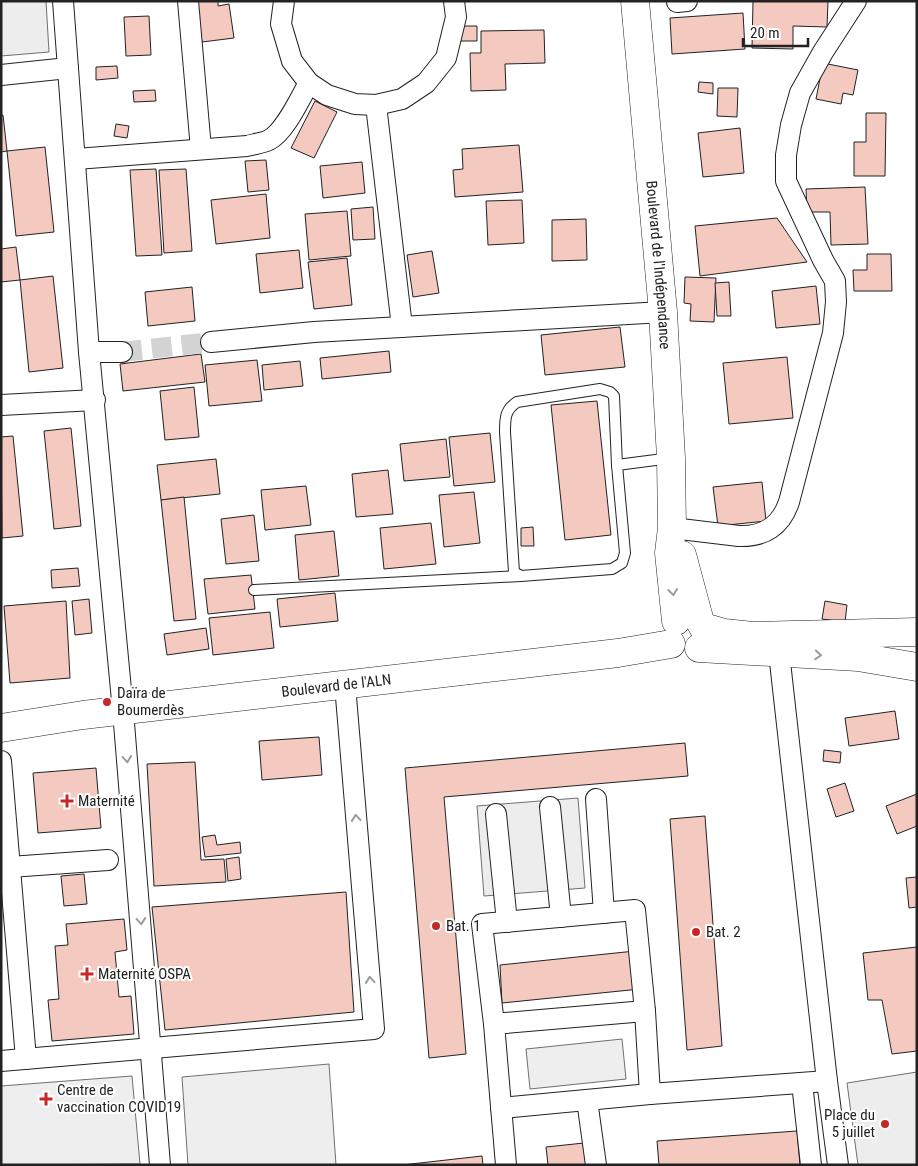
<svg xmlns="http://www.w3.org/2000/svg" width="918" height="1166" viewBox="0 0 918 1166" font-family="'Roboto Condensed',sans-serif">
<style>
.green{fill:#eee;stroke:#6f6f6f}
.parking{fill:#ededed;stroke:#6f6f6f}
.building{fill:#f3c9c0;stroke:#222}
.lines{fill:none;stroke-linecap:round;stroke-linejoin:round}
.minor-tunnel{stroke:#d3d3d3;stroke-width:20;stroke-dasharray:20 10;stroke-linecap:butt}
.service-casing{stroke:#222;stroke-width:12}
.minor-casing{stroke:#222;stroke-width:22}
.secondary-casing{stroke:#222;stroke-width:29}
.service{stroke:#fff;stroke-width:10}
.minor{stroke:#fff;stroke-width:20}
.secondary{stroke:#fff;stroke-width:28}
.oneway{stroke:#9c9c9c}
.poi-dot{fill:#c62828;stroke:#fff;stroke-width:2}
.labels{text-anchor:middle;stroke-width:4;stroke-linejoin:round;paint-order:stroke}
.street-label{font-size:15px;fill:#222;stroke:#fff}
.poi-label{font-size:15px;fill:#222;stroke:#fff;text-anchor:start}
</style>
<rect width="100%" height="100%" fill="#fff"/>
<g class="green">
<path d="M622,1039L626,1079L530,1089L526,1049Z"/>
<path d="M329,1064L336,1165H188L182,1077Z"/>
<path d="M132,1076L140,1164L1,1165V1086Z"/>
</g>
<g class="parking">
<path d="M1,1H46L49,52L1,56Z"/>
<path d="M578,798L585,888L484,896L477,806Z"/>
<path d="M917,1072V1165H858L847,1083Z"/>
</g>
<g class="building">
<path d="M196,1H218V6L229,4L234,38L202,42Z"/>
<path d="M753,1H828L827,27L793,26V49L752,48Z"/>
<path d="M743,13L745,49L672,54L670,18Z"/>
<path d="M149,16L151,55L126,56L124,17Z"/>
<path d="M455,26H477V41H456Z"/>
<path d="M544,30L545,63L505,64L506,90L471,91L470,53H481V31Z"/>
<path d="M823,63L858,70L853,95L843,93L841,104L816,99Z"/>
<path d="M117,66L118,78L96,80V67Z"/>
<path d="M699,82L713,83V94L698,92Z"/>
<path d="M718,88H738L737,117L717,116Z"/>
<path d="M155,90L156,101L134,102L133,91Z"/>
<path d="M315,101L337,112L314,158L291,148Z"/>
<path d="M866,113H886L885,176H854V142H866Z"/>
<path d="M1,115H3L7,151L1,152Z"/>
<path d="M116,124L129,126L127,138L114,136Z"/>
<path d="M740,128L744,173L703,177L698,133Z"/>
<path d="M519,145L523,192L455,197L453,170L463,169L462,149Z"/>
<path d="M45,147L54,232L16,236L7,151Z"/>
<path d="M266,160L269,190L248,192L245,161Z"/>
<path d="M362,162L365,193L323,198L320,166Z"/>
<path d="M156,169L162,255L136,256L130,170Z"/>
<path d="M186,169L192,251L164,253L159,170Z"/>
<path d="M865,187L868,244L831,245L830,212H807L806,189Z"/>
<path d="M266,194L270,238L216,244L211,200Z"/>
<path d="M522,200L524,243L488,245L486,201Z"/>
<path d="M373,207L375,239L353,240L351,209Z"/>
<path d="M347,211L351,256L309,260L305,214Z"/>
<path d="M777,218L807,262L700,276L695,226Z"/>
<path d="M586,219L587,260L552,261V220Z"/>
<path d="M16,247L20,280L1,282V249Z"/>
<path d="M299,250L303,288L260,293L256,254Z"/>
<path d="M432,251L439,293L413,297L407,255Z"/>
<path d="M867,254H891L892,291H854L853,270H867Z"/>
<path d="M347,258L352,305L314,309L308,262Z"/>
<path d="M53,276L63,368L29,372L20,280Z"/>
<path d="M685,277L716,278L714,322L690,321L691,304L684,303Z"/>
<path d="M729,282L731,316H717L715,283Z"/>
<path d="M816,286L820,324L776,328L772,291Z"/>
<path d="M192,287L195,321L148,326L145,292Z"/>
<path d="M620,327L625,367L545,375L541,335Z"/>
<path d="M389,351L391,372L322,379L320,358Z"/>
<path d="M201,354L205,382L123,391L120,364Z"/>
<path d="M787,357L793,418L729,424L723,363Z"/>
<path d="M257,360L262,401L209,406L205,365Z"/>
<path d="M300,361L303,386L264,390L262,365Z"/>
<path d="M194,387L199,437L165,440L160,391Z"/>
<path d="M597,401L611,535L565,540L551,405Z"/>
<path d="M71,428L81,526L54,529L44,431Z"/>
<path d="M490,433L495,482L454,486L449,437Z"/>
<path d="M13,436L23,536L2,538L1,437Z"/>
<path d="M446,439L450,477L404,481L400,444Z"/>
<path d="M216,459L220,494L161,500L157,465Z"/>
<path d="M388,470L393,514L356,517L352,474Z"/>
<path d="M762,482L766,521L718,526L713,487Z"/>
<path d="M306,486L311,525L265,530L261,490Z"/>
<path d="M474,492L480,543L444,547L439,495Z"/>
<path d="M184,497L196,619L174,621L161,500Z"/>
<path d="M254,515L259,561L226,564L221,519Z"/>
<path d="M431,523L436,564L384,569L380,528Z"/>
<path d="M533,527L534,546H521V528Z"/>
<path d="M334,531L339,576L299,580L295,535Z"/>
<path d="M78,568L80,586L52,588L51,570Z"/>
<path d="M251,575L255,609L208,614L204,579Z"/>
<path d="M335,593L338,621L280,627L277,599Z"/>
<path d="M89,599L92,633L75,635L72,601Z"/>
<path d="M66,601L70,678L10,683L4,606Z"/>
<path d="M825,601L847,605L845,622L822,619Z"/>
<path d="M270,612L274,648L213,655L209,618Z"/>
<path d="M206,628L209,649L167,655L164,634Z"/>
<path d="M895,711L899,739L849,746L845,718Z"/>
<path d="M319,737L322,775L262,780L259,741Z"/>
<path d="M685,743L688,776L444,797L466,1054L429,1058L405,768Z"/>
<path d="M824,750L841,752L840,763L823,761Z"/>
<path d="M195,762L201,860L224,859L226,882L154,886L147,764Z"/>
<path d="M96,768L101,828L38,833L33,773Z"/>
<path d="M845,783L854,811L836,817L827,789Z"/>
<path d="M917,794V826L897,834L886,806Z"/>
<path d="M705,816L722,1046L687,1050L670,819Z"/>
<path d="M215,835L217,845L240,842L241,853L205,857L202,837Z"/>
<path d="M239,857L241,879L228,881L226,859Z"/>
<path d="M84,874L87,904L64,906L61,876Z"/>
<path d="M917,877V907L909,908L906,878Z"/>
<path d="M346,892L354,1012L165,1030L152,907Z"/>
<path d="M124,919L127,950L115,952L119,997L131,996L134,1034L52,1041L48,1000L59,999L55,946L68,945L66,924Z"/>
<path d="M917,947V1051L892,1054L882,1000H868L863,953Z"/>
<path d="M635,951L640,989L502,1003L500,965Z"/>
<path d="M797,1131L800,1165H659L657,1141Z"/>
<path d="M584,1143L586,1165H548L546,1147Z"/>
<path d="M482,1156L483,1165H402Z"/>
</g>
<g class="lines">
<path class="minor-tunnel" d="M122,352L211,342"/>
<defs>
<g id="service">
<path d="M600,389L610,392L614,396L617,465L625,553L622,563L612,569L521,576L514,572L505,432C505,418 505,410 517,402Z"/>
<path d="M617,465L671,458"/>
<path d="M254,590L521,576"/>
</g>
<g id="minor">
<path d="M63,1L89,352L123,711L160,1165"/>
<path d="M188,1L201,149"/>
<path d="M284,1L281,24L292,61L309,83L327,95L355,104L376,105L402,99L426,83L446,58L456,17L454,1"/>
<path d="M677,2L687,1"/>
<path d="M1,75L68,68"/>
<path d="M376,105L402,327"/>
<path d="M76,159L247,146C254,144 263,143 269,140C285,132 300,98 309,83"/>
<path d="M211,342L314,332L663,312"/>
<path d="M89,352H122"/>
<path d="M1,405L95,400"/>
<path d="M672,528L739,536C764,537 781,526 789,502L833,333L836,302L835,281L823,260L786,181V155L791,125L800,93L823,52L856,1"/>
<path d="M779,653L827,1081L838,1165"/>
<path d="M1,761L26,1059"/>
<path d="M596,799L604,913"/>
<path d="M550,807L561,917"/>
<path d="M496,814L507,922"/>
<path d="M10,867L108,860"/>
<path d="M494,1024L482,924L635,910L645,1011"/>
<path d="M1,1061L374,1029L345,685"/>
<path d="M802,1083L811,1165"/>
<path d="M587,1100L596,1165"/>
<path d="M501,1108L650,1094"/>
<path d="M506,1165L494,1024L645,1011L650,1094L827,1081"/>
</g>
<g id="secondary">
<path id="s1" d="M635,1L663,312L671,458L672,528L669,553L676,621"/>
<path d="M682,555L700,622"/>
<path d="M703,627L724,633L753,636L917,632"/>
<path d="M699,648L858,657L917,667"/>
<path id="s2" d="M1,728L83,715L618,653L671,644"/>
</g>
</defs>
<use href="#service" class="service-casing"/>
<use href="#minor" class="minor-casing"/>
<use href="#secondary" class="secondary-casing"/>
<use href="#service" class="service"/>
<use href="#minor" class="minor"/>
<use href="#secondary" class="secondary"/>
</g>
<defs><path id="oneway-chevron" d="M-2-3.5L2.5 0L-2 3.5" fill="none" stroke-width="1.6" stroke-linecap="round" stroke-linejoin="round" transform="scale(1.25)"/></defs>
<g class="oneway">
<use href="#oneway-chevron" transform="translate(673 592) rotate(83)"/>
<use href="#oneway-chevron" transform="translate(818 655) rotate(4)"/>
<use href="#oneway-chevron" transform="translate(127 759) rotate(85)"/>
<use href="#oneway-chevron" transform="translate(356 818) rotate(-95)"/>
<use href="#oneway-chevron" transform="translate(141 921) rotate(85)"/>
<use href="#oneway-chevron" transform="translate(370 980) rotate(-95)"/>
</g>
<g class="poi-dot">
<circle cx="107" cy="702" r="5"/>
<path d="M64.5 793.5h5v5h5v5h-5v5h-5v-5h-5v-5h5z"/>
<circle cx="436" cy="926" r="5"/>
<circle cx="696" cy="932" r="5"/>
<path d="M84.5 966.5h5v5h5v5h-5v5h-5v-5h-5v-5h5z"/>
<path d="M43.5 1091.5h5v5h5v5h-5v5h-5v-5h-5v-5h5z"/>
<circle cx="885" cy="1124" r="5"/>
</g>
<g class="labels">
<g class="street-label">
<text dy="5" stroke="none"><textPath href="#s1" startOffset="265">Boulevard de l'Indépendance</textPath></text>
<text dy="5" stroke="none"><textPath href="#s2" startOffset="338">Boulevard de l'ALN</textPath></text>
</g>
<g class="poi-label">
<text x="117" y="698">Daïra de<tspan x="117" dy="17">Boumerdès</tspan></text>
<text x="78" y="806">Maternité</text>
<text x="446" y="931">Bat. 1</text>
<text x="706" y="937">Bat. 2</text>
<text x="98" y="979">Maternité OSPA</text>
<text x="57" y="1095">Centre de<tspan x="57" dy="17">vaccination COVID19</tspan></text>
<text x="875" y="1120" text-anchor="end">Place du<tspan x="875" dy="17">5 juillet</tspan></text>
</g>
</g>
<rect width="918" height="1166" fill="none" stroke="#222222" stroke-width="5"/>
<path d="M743 38v8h65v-8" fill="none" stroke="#222222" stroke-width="2.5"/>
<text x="750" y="38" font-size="15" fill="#222222" stroke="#ffffff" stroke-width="4" paint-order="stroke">20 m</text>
</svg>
